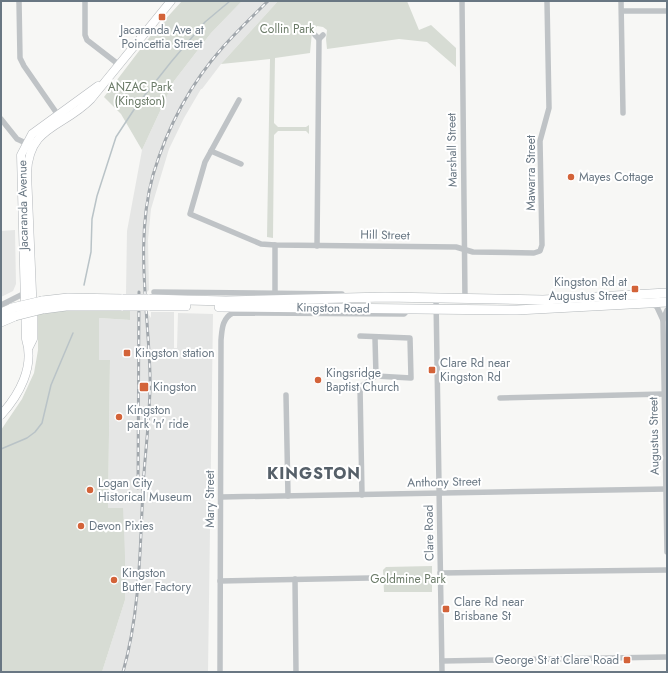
<svg xmlns="http://www.w3.org/2000/svg" width="668" height="673" viewBox="0 0 668 673" font-family="Jost,sans-serif">
<style>
.built{fill:#e5e6e5}
.green{fill:#d7dcd4}
.lines{fill:none;stroke-linecap:round;stroke-linejoin:round}
.stream{stroke:#b9c3c7;stroke-width:1.5}
.secondary-casing{stroke:#b4b8bc;stroke-width:9}
.primary-casing{stroke:#b2b7ba;stroke-width:10}
.street{stroke:#bfc3c6;stroke-width:5.5}
.secondary{stroke:#fff;stroke-width:8}
.primary{stroke:#fff;stroke-width:9}
.rail-casing{stroke:#a1a7ac;stroke-width:3}
.rail{stroke:#fff;stroke-width:1.5;stroke-dasharray:4.5;stroke-linecap:butt}
.primary-bridge-casing{stroke:#b2b7ba;stroke-width:10;stroke-linecap:butt}
.primary-bridge{stroke:#fff;stroke-width:9}
.poi-dot{fill:#d36339;stroke:#fff;stroke-width:1.5}
.labels{text-anchor:middle;stroke-width:4;stroke-linejoin:round;paint-order:stroke}
.park-label{font-size:12px;fill:#6b7b68;stroke:#fff}
.poi-label{font-size:12px;fill:#697783;stroke:#fff;text-anchor:start}
.street-label{font-size:12px;fill:#697783;stroke:#fff}
.district-label{font-size:16px;font-weight:bold;letter-spacing:1px;fill:#566069;stroke:#fff}
</style>
<rect width="100%" height="100%" fill="#f7f7f5"/>
<g class="built">
<path d="M242,1H278L221,64L202,89H201L184,118L169,149L151,209L148,240L149,290L145,294H126L127,231L142,150L174,81L211,33Z"/>
<path d="M15,230L16,284L13,291L1,297V231Z"/>
<path d="M130,309H145L151,318V312H174V348H177L178,313L213,314L208,672H102L125,600L108,508L110,361L99,360V318L130,320Z"/>
</g>
<g class="green">
<path d="M182,1H242L211,33L174,81L142,150L121,114L104,97L152,34Z"/>
<path d="M278,1H407L419,30L431,25L456,48V67L427,42L399,39L327,49L326,39L327,30L323,27L317,26L312,32L310,53L275,58L274,123L278,127H306L309,125V134L306,131H278L274,135L273,238L267,237L270,59L221,64Z"/>
<path d="M130,309V320L99,318V360H110L108,508H123L125,556V600L102,672H1V430L22,399L34,373L38,350V314L65,310Z"/>
<path d="M432,566V592H384L383,570L386,567Z"/>
</g>
<g class="lines">
<g class="stream">
<path d="M84,285L91,252L92,219L97,196L116,137L137,105L171,62L205,22L230,1"/>
<path d="M1,449L27,438L35,432L42,423L51,385L73,333"/>
</g>
<defs>
<g id="secondary">
<path d="M29,347L33,339V316L27,173C29,125 63,128 91,99L171,1"/>
<path d="M1,415C19,395 35,367 26,339L21,155L32,134L98,86"/>
</g>
<g id="primary">
<path d="M148,299L226,301L385,297L543,300L667,293"/>
<path d="M42,301L68,298L123,299"/>
<path d="M148,306H186"/>
<path d="M219,307L517,310L667,302"/>
<path d="M43,309L66,306H123"/>
<path d="M1,313L12,308"/>
<path d="M1,322L15,316"/>
</g>
</defs>
<use href="#secondary" class="secondary-casing"/>
<use href="#primary" class="primary-casing"/>
<g class="street">
<path d="M19,1L20,58L24,66L58,115"/>
<path d="M85,1V35L87,40L118,64"/>
<path d="M462,1L465,300"/>
<path d="M621,1L623,113"/>
<path d="M622,11H667"/>
<path d="M315,35L319,39L323,35"/>
<path d="M239,100L205,162L190,214L261,244L275,245L456,247L473,252L534,253L540,251L542,245L540,141L549,108L547,1"/>
<path d="M1,119L17,139L30,145"/>
<path d="M211,151L241,164"/>
<path d="M317,246L319,39"/>
<path d="M154,292L342,294"/>
<path d="M275,293V245"/>
<path d="M436,298L442,672"/>
<path d="M651,303L657,307L663,320L667,552"/>
<path d="M1,305L25,293"/>
<path d="M663,320L667,310"/>
<path d="M360,336L410,338L411,378L376,376L360,387L362,495"/>
<path d="M375,338L376,376"/>
<path d="M286,395L288,496"/>
<path d="M500,398L664,394"/>
<path d="M221,497L667,489"/>
<path d="M440,573L667,570"/>
<path d="M295,579L296,672"/>
<path d="M220,581L370,578"/>
<path d="M442,661L667,657"/>
<path d="M220,672L221,340C222,330 222,318 233,313L404,314L409,309"/>
</g>
<use href="#secondary" class="secondary"/>
<use href="#primary" class="primary"/>
<defs>
<g id="rail">
<path d="M138,488L139,292"/>
<path d="M123,672C140,612 140,550 143,488C145,450 151,412 150,374C148,307 135,240 153,175C167,128 191,83 223,47C237,31 253,16 268,1"/>
</g>
</defs>
<use href="#rail" class="rail-casing"/>
<use href="#rail" class="rail"/>
<defs>
<g id="primary-bridge">
<path d="M123,299H148"/>
<path d="M123,306H148"/>
<path d="M12,308L42,301"/>
<path d="M15,316L43,309"/>
</g>
</defs>
<use href="#primary-bridge" class="primary-bridge-casing"/>
<use href="#primary-bridge" class="primary-bridge"/>
</g>
<g class="poi-dot">
<rect x="158" y="13" width="8" height="8" rx="2"/>
<circle cx="571" cy="177" r="4"/>
<rect x="631" y="285" width="8" height="8" rx="2"/>
<rect x="123" y="349" width="8" height="8" rx="2"/>
<rect x="428" y="366" width="8" height="8" rx="2"/>
<circle cx="318" cy="380" r="4"/>
<rect x="139" y="382" width="10" height="10" rx="2"/>
<circle cx="119" cy="417" r="4"/>
<circle cx="90" cy="490" r="4"/>
<circle cx="81" cy="526" r="4"/>
<circle cx="114" cy="580" r="4"/>
<rect x="442" y="605" width="8" height="8" rx="2"/>
<rect x="623" y="656" width="8" height="8" rx="2"/>
</g>
<g class="labels">
<g class="park-label">
<text x="287" y="33">Collin Park</text>
<text x="140" y="91">ANZAC Park<tspan x="140" dy="14">(Kingston)</tspan></text>
<text x="408" y="583">Goldmine Park</text>
</g>
<g class="poi-label">
<text x="162" y="34" text-anchor="middle">Jacaranda Ave at<tspan x="162" dy="14">Poincettia Street</tspan></text>
<text x="579" y="181">Mayes Cottage</text>
<text x="627" y="286" text-anchor="end">Kingston Rd at<tspan x="627" dy="14">Augustus Street</tspan></text>
<text x="135" y="357">Kingston station</text>
<text x="440" y="367">Clare Rd near<tspan x="440" dy="14">Kingston Rd</tspan></text>
<text x="326" y="377">Kingsridge<tspan x="326" dy="14">Baptist Church</tspan></text>
<text x="153" y="391">Kingston</text>
<text x="127" y="414">Kingston<tspan x="127" dy="14">park 'n' ride</tspan></text>
<text x="98" y="487">Logan City<tspan x="98" dy="14">Historical Museum</tspan></text>
<text x="89" y="530">Devon Pixies</text>
<text x="122" y="577">Kingston<tspan x="122" dy="14">Butter Factory</tspan></text>
<text x="454" y="606">Clare Rd near<tspan x="454" dy="14">Brisbane St</tspan></text>
<text x="619" y="664" text-anchor="end">George St at Clare Road</text>
</g>
<g class="street-label">
<text transform="translate(452 150) rotate(-91)" y="4">Marshall Street</text>
<text transform="translate(531 173) rotate(-90)" y="4">Mawarra Street</text>
<text transform="translate(23 205) rotate(-91)" y="4">Jacaranda Avenue</text>
<text transform="translate(385 235) rotate(1)" y="4">Hill Street</text>
<text transform="translate(333 308) rotate(1)" y="4">Kingston Road</text>
<text transform="translate(654 436) rotate(-91)" y="4">Augustus Street</text>
<text transform="translate(444 482) rotate(-1)" y="4">Anthony Street</text>
<text transform="translate(210 499) rotate(-90)" y="4">Mary Street</text>
<text transform="translate(429 533) rotate(-91)" y="4">Clare Road</text>
</g>
<g class="district-label">
<text x="314" y="479">KINGSTON</text>
</g>
</g>
<rect width="668" height="673" fill="none" stroke="#697783" stroke-width="4"/>
</svg>
